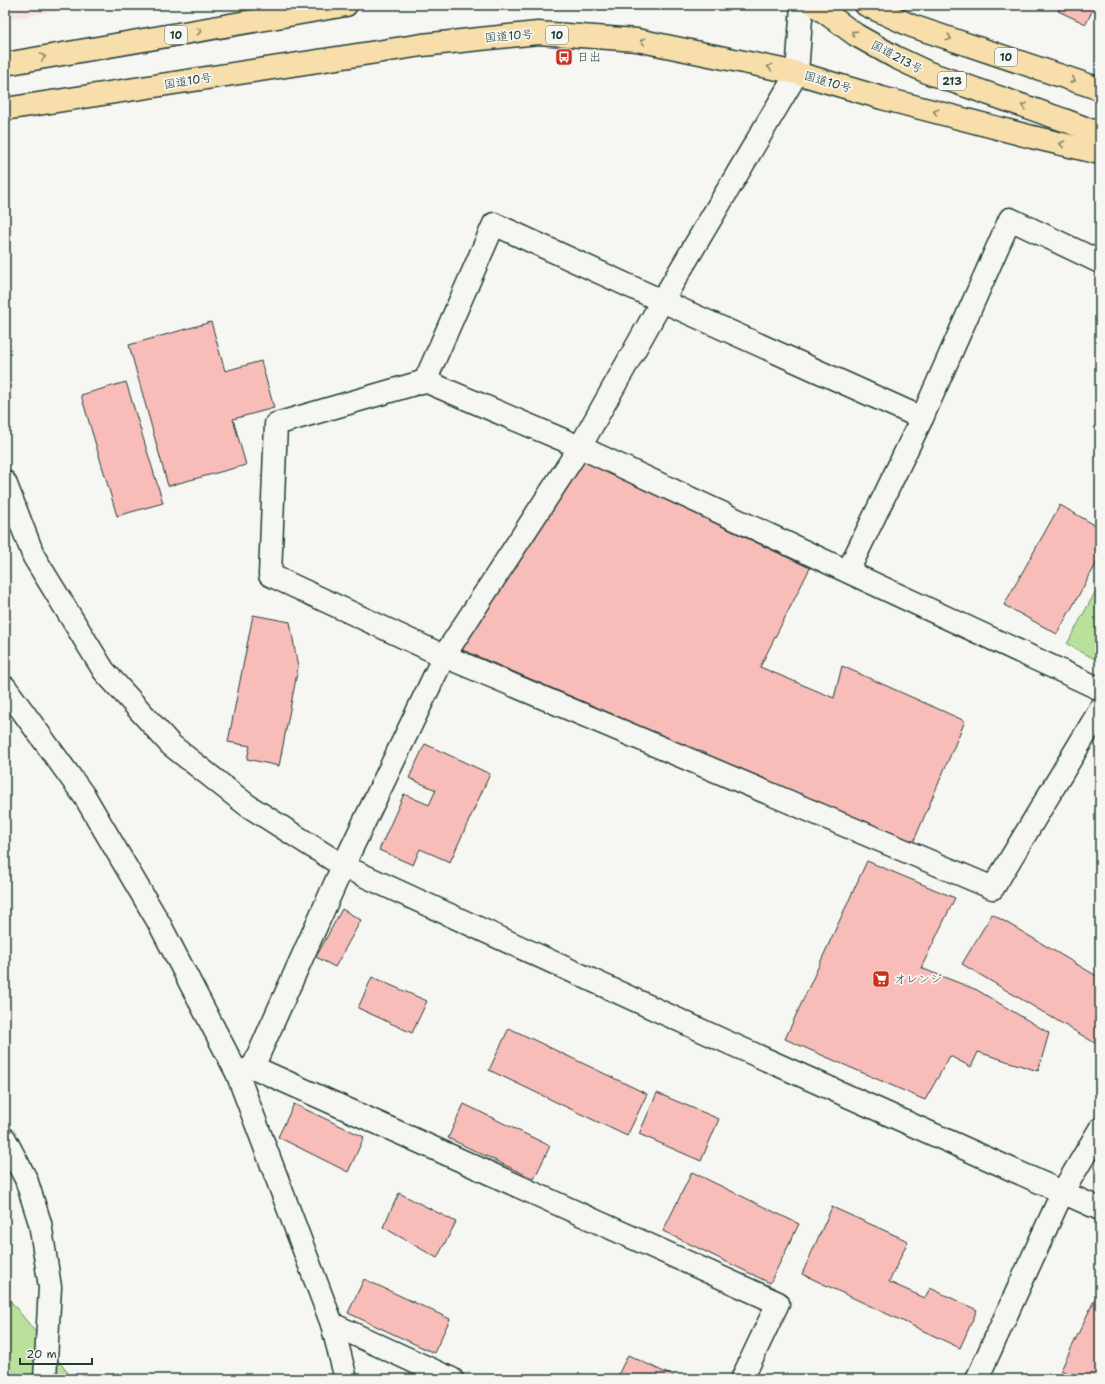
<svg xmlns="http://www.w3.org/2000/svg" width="1105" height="1384" viewBox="0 0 1105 1384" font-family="'Shantell Sans','Klee One',sans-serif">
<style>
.built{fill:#f7e5e1}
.green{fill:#bae19c;stroke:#6c8f68}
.building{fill:#f9bdb9;stroke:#1f3d34}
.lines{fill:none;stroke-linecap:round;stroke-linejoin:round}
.street-casing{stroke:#1f3d34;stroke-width:25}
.secondary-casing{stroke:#1f3d34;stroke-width:25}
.highway-casing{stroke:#1f3d34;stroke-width:25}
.street{stroke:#f6f6f2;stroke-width:22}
.secondary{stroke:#f6f6f2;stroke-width:22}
.highway{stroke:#f8deab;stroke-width:22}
.oneway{stroke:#81856a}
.labels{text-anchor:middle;stroke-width:3.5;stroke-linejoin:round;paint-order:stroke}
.shield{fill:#f6f6f2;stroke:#60746d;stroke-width:1}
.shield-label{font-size:11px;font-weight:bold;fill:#1f3d34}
.street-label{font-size:12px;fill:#1f3d34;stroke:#f6f6f2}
.poi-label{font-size:12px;fill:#1f3d34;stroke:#f6f6f2;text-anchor:start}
</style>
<rect width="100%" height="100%" fill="#f6f6f2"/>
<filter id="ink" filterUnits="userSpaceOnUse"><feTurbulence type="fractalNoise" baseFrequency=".025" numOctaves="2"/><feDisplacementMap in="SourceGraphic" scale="8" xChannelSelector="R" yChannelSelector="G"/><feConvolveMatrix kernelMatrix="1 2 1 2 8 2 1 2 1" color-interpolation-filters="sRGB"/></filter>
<g filter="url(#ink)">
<path class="built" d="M5,5H66V9L5,20Z"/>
<g class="green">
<path d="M1100,583V662L1067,644Z"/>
<path d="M5,1294L73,1379H5Z"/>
</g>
<g class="building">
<path d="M1061,5H1095L1086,24L1058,11Z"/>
<path d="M211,322L225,371L261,361L274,408L233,419L246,465L168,486L129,345Z"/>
<path d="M126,382L163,503L117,516L81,395Z"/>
<path d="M580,459L810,568L760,667L834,698L842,666L965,721L913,843L458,648Z"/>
<path d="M1060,505L1100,528V557L1057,634L1004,605Z"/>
<path d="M253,615L290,622L298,668L279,766L247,759L250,746L228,742Z"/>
<path d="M425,744L490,774L450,862L420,849L413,865L379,850L404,794L429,805L436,790L409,778Z"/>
<path d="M867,861L955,898L921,968L977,990L1049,1033L1038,1071L978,1052L971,1067L950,1056L925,1100L785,1039Z"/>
<path d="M342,909L361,920L335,967L316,957Z"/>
<path d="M992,914L1100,978V1046L962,964Z"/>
<path d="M372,977L427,1001L412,1033L358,1008Z"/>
<path d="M509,1028L647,1094L627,1136L489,1070Z"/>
<path d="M657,1093L719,1119L701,1161L639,1134Z"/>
<path d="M294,1104L364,1137L348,1172L278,1137Z"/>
<path d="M464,1104L550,1146L534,1179L448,1138Z"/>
<path d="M692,1172L799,1224L770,1283L663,1231Z"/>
<path d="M399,1193L456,1222L437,1258L383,1227Z"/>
<path d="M832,1207L908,1241L889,1282L925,1298L930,1288L977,1310L960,1348L802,1274Z"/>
<path d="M364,1279L450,1319L434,1353L348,1313Z"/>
<path d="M1100,1288V1379H1079L1061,1370Z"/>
<path d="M628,1355L679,1379H616Z"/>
</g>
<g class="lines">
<defs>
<g id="street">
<path d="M425,381L494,224L662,301L922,418"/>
<path d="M848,571L922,418L1010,219L1100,262"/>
<path d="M5,687L85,797L159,923L237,1073L332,1324L346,1379"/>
<path d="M1100,689L580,447L425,381L276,424L270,575L444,656L993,888L1100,710"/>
<path d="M253,1067L343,866L444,656L580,447L662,301L797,73L802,5"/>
<path d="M240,1072L253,1067L778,1303L742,1379"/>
<path d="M332,1324L452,1379"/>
</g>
<g id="secondary">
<path d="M5,482L34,557L104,671L171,745L247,805L343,866L718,1038L1100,1209"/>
<path d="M5,1139L26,1179L40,1223L50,1287L45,1379"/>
<path d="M977,1379L1063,1191L1100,1129"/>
</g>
<g id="highway">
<path d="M815,5L856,35L895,57L929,73L1064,120L1100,134"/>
<path d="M866,5L912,26L1100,89"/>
<path d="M5,64L346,5"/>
<path d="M5,109L422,45L538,33L637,40L797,73L882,98L1032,137L1100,153"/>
</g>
</defs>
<use href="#street" class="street-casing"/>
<use href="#secondary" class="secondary-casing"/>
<use href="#highway" class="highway-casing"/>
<use href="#street" class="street"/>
<use href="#secondary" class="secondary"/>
<use href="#highway" class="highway"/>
</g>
<defs><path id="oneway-chevron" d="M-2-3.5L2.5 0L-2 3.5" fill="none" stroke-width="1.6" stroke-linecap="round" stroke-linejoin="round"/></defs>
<g class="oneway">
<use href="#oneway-chevron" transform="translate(199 31) rotate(-10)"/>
<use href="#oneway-chevron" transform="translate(854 33) rotate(-146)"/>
<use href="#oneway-chevron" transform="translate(949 38) rotate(19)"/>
<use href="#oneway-chevron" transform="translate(643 41) rotate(-169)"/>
<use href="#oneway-chevron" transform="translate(43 57) rotate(-10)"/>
<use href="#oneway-chevron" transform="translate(770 67) rotate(-168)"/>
<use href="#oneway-chevron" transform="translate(1073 80) rotate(19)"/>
<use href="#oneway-chevron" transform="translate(1024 106) rotate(-161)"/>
<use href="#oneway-chevron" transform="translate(936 112) rotate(-165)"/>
<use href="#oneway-chevron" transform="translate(1062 144) rotate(-167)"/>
</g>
</g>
<defs>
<symbol id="bus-square" viewBox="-11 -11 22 22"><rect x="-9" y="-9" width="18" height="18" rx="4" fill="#c8321e" stroke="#f6f6f2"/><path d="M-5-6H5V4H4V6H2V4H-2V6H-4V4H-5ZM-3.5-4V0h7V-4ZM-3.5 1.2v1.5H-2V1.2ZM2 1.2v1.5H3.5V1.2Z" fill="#fff"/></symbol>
<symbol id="supermarket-square" viewBox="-11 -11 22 22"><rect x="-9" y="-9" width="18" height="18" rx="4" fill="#c8321e" stroke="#f6f6f2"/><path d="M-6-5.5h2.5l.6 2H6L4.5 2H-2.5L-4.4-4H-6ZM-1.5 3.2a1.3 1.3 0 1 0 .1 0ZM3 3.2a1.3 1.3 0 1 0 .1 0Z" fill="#fff"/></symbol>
</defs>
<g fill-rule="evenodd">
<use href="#bus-square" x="554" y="47" width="20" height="20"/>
<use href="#supermarket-square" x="871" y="969" width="20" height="20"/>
</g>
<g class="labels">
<g class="shield">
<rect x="165" y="26" width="22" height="18" rx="3"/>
<rect x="546" y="26" width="22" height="18" rx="3"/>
<rect x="995" y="48" width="22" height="18" rx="3"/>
<rect x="938" y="72" width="28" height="18" rx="3"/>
</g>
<g class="shield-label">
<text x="176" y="39">10</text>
<text x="557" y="39">10</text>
<text x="1006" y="61">10</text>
<text x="952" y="85">213</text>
</g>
<g class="street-label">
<text transform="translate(509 36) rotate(-5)" y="4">国道10号</text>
<text transform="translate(897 57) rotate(28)" y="4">国道213号</text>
<text transform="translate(188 81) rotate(-9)" y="4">国道10号</text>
<text transform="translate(828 82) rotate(16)" y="4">国道10号</text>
</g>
<g class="poi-label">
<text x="577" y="61">日出</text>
<text x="894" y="983">オレンジ</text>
</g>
</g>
<rect width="1105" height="1384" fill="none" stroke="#f6f6f2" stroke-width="20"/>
<rect x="10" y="10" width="1085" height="1364" fill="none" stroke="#1f3d34" stroke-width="1.5" filter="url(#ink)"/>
<path d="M20 1358v6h72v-6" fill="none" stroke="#1f3d34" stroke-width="2"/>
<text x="26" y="1358" font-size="12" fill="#1f3d34" stroke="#f6f6f2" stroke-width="3" paint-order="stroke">20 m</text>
</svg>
